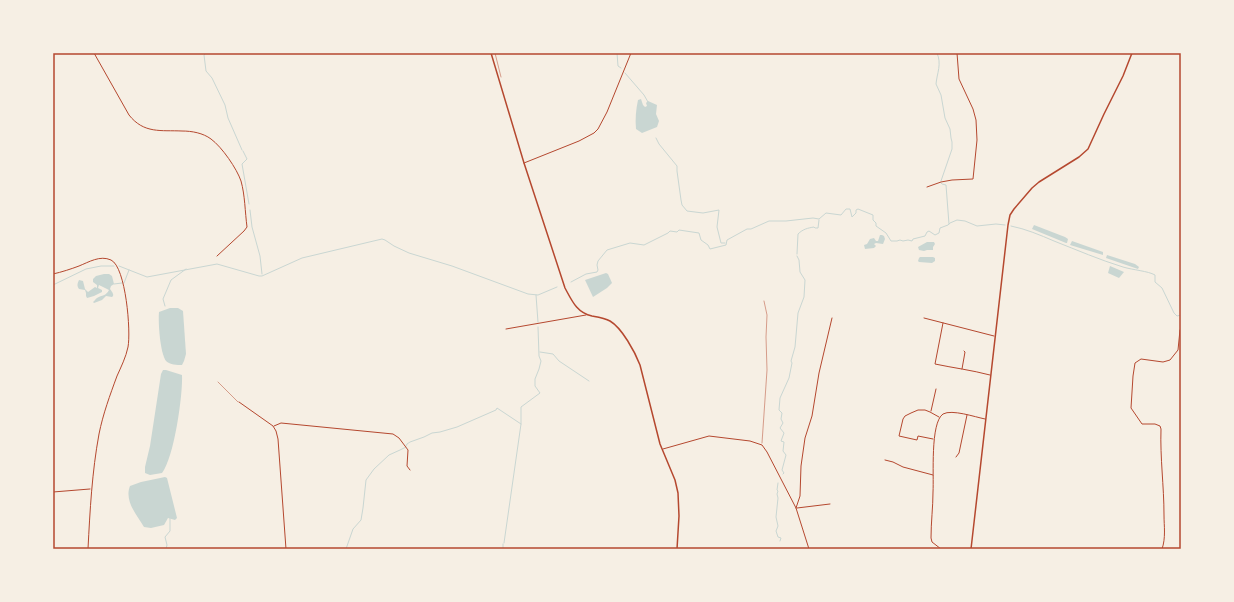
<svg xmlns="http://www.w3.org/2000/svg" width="1234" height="602" viewBox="0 0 1234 602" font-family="'IBM Plex Sans',sans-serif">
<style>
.water{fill:#c9d6d2}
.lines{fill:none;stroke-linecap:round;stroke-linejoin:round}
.stream{stroke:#c9d6d2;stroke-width:1}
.path{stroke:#b5482f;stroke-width:0.5}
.service{stroke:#b5482f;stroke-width:0.5}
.minor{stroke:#b5482f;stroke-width:1}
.tertiary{stroke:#b5482f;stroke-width:1.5}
.neatline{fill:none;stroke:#b5482f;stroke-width:1.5}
</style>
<rect width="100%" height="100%" fill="#f6efe4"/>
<g class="water">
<path d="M641,99L643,105L645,107L647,106L646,103L648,101L657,105L656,114L659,121L657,127L642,133L636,129C635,119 636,109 638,100Z"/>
<path d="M1034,225L1065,237L1068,239L1067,243H1066L1032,229Z"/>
<path d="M880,235H882L884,236L885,239L883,244L876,243L874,244L876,246L874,248L865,249L864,245L867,244L870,239L874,238L876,241H878Z"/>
<path d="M1072,241L1103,252V255L1070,245Z"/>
<path d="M927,242H934L935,244L933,247V250H927L924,251L919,250L918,247Z"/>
<path d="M1107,255L1135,264L1139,267L1138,269L1106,258Z"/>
<path d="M920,257H933L935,258V261L932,263L919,262L918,261L919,258Z"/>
<path d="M1110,266L1124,272L1119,278L1108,273Z"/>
<path d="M606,273L608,274L612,283L607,288L593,297L585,280Z"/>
<path d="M104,274H109L112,276L114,284L111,286L110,289C112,292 115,295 112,297L106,296L102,300L94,303L93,302C95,301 95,299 97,298C102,295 106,296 109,290L99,285L98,288L102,290V292L94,296L87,298L86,296V293L85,290L79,289C77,286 77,284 79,280L83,281L85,289L88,292L95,287L97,288V285L93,282V279L96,276Z"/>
<path d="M170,308H178L183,311L186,354L184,361L182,365C177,365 170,365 166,361C160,353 158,322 159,312Z"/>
<path d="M163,370H166L182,375C183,395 174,458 162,473L150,475L145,473V467L150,446L161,374Z"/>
<path d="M165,477L167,478L177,518L175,520L168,518L164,525L151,528L144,527C137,515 124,501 130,486L141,482Z"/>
</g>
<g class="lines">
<g class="stream">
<path d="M206,53L204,55L206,71L212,78L225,105L228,118L242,150"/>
<path d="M617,53L618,66L621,68"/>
<path d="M937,53C942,64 937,73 936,84L941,95L945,118L950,129L951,138L952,142V149L941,181"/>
<path d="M625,73L644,95L648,102"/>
<path d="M656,138L659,144L677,166V171L681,200L682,205L687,211L703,213L719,210L717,227L721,243H725"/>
<path d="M243,151L247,159L242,164L249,204"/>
<path d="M941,183L942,184L946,185L949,224"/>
<path d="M250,210L252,227L260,256L262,274"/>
<path d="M1011,226C1026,229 1040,235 1054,241C1077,250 1100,260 1123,267C1133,270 1148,271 1155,275V282L1162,288L1174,313L1177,316L1181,315"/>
<path d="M797,254L798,234C803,229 808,228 814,227L815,228H818L819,220"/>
<path d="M119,266L147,277L217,264L259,276H262L302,258L382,239L385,240L394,246L409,253L452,266L528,294L538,295L557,287"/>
<path d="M571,282L586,274L597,272L598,270L597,265L598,261L607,250L630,243L644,245L668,233L670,231L677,232L679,230L699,233L701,240L708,245L710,249L726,245L727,240L747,229H751L769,221H786L813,218L819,219L826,213L841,215L846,209H850L852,217L856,213V210L858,209L873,215V220L876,223V226L886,233L891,241H897L900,240L903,241L908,240L912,241L913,239L925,236L927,232L929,231L935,235L939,233L940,228L948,225L950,223L957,220L965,221L977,226L996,224L1005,225"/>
<path d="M124,283L129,270"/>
<path d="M114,284L122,283"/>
<path d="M53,285L86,269L101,266H114"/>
<path d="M536,295L538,322"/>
<path d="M165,306L163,299L171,280L186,269"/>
<path d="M540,352L553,354L559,361L589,381"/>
<path d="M406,446L407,444L410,442L424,437L432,433L440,432L457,427L496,410L497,408L521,424"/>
<path d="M783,474L784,473L782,470L786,455L783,451L784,442L781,441L784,433L780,428L783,423L781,419L782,413L779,410L780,398L789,378L792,363L791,361L795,347L798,313L804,297L805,280L800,272L799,260L797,256"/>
<path d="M778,483L777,490L778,491L777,494L778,498L776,517L778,526L776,531L778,537L781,538L780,541"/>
<path d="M504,543L521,424V407L540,393L535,386V379L539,369L541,361L539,356L538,327"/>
<path d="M166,549L167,545L165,537L170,531V518"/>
<path d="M346,549L353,529L361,520L363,508L366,480L374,469L389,455L400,450L406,447"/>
<path d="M503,549V544"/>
</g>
<path class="path" d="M495,53L501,77"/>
<g class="service">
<path d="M218,382L238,402"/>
<path d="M762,443L767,370L766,337L767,315L764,301"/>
</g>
<g class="minor">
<path d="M94,53L129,115C144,134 161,130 182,131C192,131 203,133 211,139C222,147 237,169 241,181C245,195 245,212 247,227L244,231L217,256"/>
<path d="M524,163L579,141L594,133L598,129L607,112L631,53"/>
<path d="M927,187L941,182L952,180L973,179L977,140L976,120L973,109L959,79L957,53"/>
<path d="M53,274C62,272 71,269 79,266C89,262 100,255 111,260C126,267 131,332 128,347C126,357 121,367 117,376C110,395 103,414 99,434C92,472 90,510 88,549"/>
<path d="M924,318L994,336"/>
<path d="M943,323L935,364C954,368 971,370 990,375"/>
<path d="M506,329L586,315"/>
<path d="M962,369L965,352L964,351"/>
<path d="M239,402L273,426L276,431L278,439L286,549"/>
<path d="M931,411L936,389"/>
<path d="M274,426L281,423L393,434L399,438L408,450L407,466L410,470"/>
<path d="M933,439L918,436L917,440L899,436L903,419L905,416L911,413L918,410H925L930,412L939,417"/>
<path d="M663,449L709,436L750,441L762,445L767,452L796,508L809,549"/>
<path d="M956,457L959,453L967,415"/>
<path d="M885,460L893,462L903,467L933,475"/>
<path d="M53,492L90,489"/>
<path d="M796,508L800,496L801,466L805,438L812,416L819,373L832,318"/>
<path d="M797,508L830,504"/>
<path d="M941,549L932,542L931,538C931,522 933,507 933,492C934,476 930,423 943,414C952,409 975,417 985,419"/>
<path d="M1162,549C1166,538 1164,526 1164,515C1164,486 1160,458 1161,429L1160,426L1155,424H1142L1131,408L1133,376L1135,363L1141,359L1163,362L1170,360L1178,350L1180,330"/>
</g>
<g class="tertiary">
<path d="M491,53L524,163L565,288C572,301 577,313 592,316C598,317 605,318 610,321C622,328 635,352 640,365L660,444L675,480L678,493L679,516L677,549"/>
<path d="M971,549L1008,225L1010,215L1014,209L1032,188L1039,182L1079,157L1088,149L1104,114L1123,76L1132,53"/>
</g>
</g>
<rect width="1234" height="602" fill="none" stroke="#f6efe4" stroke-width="108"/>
<rect x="54" y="54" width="1126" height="494" class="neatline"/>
</svg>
